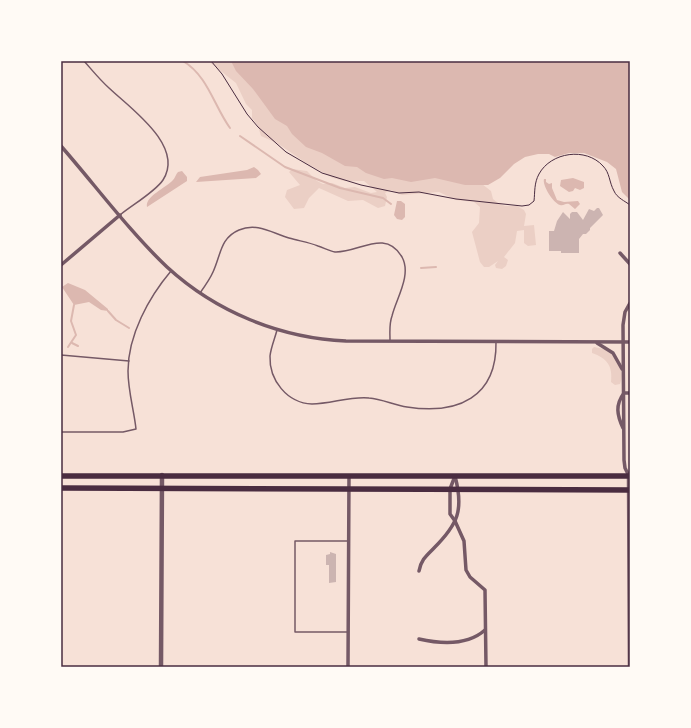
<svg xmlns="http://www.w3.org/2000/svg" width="691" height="728" viewBox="0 0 691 728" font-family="Montserrat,sans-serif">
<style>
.green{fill:#ebcfc5}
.water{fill:#dcb8b0}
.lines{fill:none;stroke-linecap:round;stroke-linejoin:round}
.stream{stroke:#dcb8b0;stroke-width:2}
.building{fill:#ccb4b1}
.path{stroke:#4a2c40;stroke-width:1}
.service{stroke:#755966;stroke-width:1.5}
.minor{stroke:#755966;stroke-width:3.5}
.tertiary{stroke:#755966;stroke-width:4.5}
.primary{stroke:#4a2c40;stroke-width:5.5}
.neatline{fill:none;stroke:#4a2c40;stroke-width:1.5}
</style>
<rect width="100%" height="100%" fill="#f7e1d7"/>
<g class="green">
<path d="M208,61H232L428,176L482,184L491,191L493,199L498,203L505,206H517L524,210L526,214L524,226L534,225L536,245L528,246L524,243V230L517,231L515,243L504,257L508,260L506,266L502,269L496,268L495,265L498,261L489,267H484L480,262L472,232L479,223L480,207L474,202L456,200L439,192L402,195L391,190L385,193L387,197L385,206L378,208L363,200L348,201L319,188L309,198L304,208L294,209L285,197L287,190L300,185L289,172L292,169L307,171L317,181L323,184L332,183L345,188L355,187L371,193L377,192L364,181H344L333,178L306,163L277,143L261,136L258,126L252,118V110L246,104L236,83Z"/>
<path d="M594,347L609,350C616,360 626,371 620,384L615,385L611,382C613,366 607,358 592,353V349Z"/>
</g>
<g class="water">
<path d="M231,61H630V200L622,192L616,169L607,162L584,153H569L555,157L549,154H538L525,157L514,164L500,178L488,185H465L435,178L411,182L392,178L384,179L366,173L357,167L345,166L322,153L306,147L292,134L287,126L275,119L253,89L236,71Z"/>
<path d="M254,167L258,170L261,174L256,178L196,182L200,177L247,170Z"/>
<path d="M182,171L187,177V181L147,207C145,196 166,188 173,180C175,178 176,174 178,172Z"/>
<path d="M573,178L584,182V188L580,190L575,188L573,191L569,192L560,186L561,180Z"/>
<path d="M544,179H546V182L549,184L552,183V188L557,200L564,202L578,201L580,204L575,209L569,204C565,203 564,206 560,205C553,203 542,185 544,179Z"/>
<path d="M397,201H401L405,204V217L402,220L397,219L394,215Z"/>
<path d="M68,283L85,290L108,309V311L101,310L89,302L74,305L62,287Z"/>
</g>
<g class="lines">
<g class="stream">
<path d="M183,61C208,76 214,106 230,128"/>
<path d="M240,136L285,167L340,188L383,198L391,204"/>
<path d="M421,268L436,267"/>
<path d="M108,311L116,320L129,328"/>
<path d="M72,343L78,346"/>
<path d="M68,347L76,335L71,321L74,305"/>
</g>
</g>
<g class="building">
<path d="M597,208H599L603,215L590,228V230L586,234H583L579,239V253H561V251H549V231H554L557,221L563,212L570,219V214L572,212H577L583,220L589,209L594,211Z"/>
<path d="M330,552L336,554V582L329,583V565H326V555L330,554Z"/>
</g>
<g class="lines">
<path class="path" d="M211,61L222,74L247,114L258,127L286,152L322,173L361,185L399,193L419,192L456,199L522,206L529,205L534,201C535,192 534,183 539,174C551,152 586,147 603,166C610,173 609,182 614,191C617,198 625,201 630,205"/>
<g class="service">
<path d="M84,61C92,70 100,80 109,88C130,108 185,146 163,180C155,192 132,205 120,215"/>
<path d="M200,293C205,286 210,279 213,272C221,255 220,238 239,230C257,222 272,233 289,238C299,241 308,242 318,246C324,248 330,251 335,252C359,253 385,228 402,257C412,275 396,299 392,316C389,324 390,332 390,340"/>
<path d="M277,330C275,338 271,347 270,356C269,380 287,403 312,404C331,404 350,396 369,398C382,399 394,405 407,407C458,415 497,397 496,342"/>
<path d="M61,355L129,361"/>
<path d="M61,432H123L136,429C134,410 128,391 128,371C128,335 149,297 171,271"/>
<path d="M347,632H295V541H348"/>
</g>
<g class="minor">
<path d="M61,146C95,185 130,232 167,267C216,312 280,338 346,341L630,342"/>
<path d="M620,253L630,264"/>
<path d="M61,265L120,215"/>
<path d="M597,343L613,353L622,369"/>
<path d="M623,428C617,415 615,405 624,393H630"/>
<path d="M455,476L450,489V514L455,521L464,541L466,570L470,577L485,590L486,667"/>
<path d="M629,476L625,468L624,460L623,325L625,312L630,303"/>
<path d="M419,571C421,560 426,556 434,548C458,524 464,510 455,476"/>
<path d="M419,639C441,644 467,646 485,630"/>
<path d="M348,667L349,476"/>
</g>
<g class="tertiary">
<path d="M629,476L630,667"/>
<path d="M161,667L162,475"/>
</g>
<g class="primary">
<path d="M61,476H630"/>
<path d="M61,488L630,490"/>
</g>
</g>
<rect width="691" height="728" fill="none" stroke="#fffaf5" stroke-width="124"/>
<rect x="62" y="62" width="567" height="604" class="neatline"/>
</svg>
